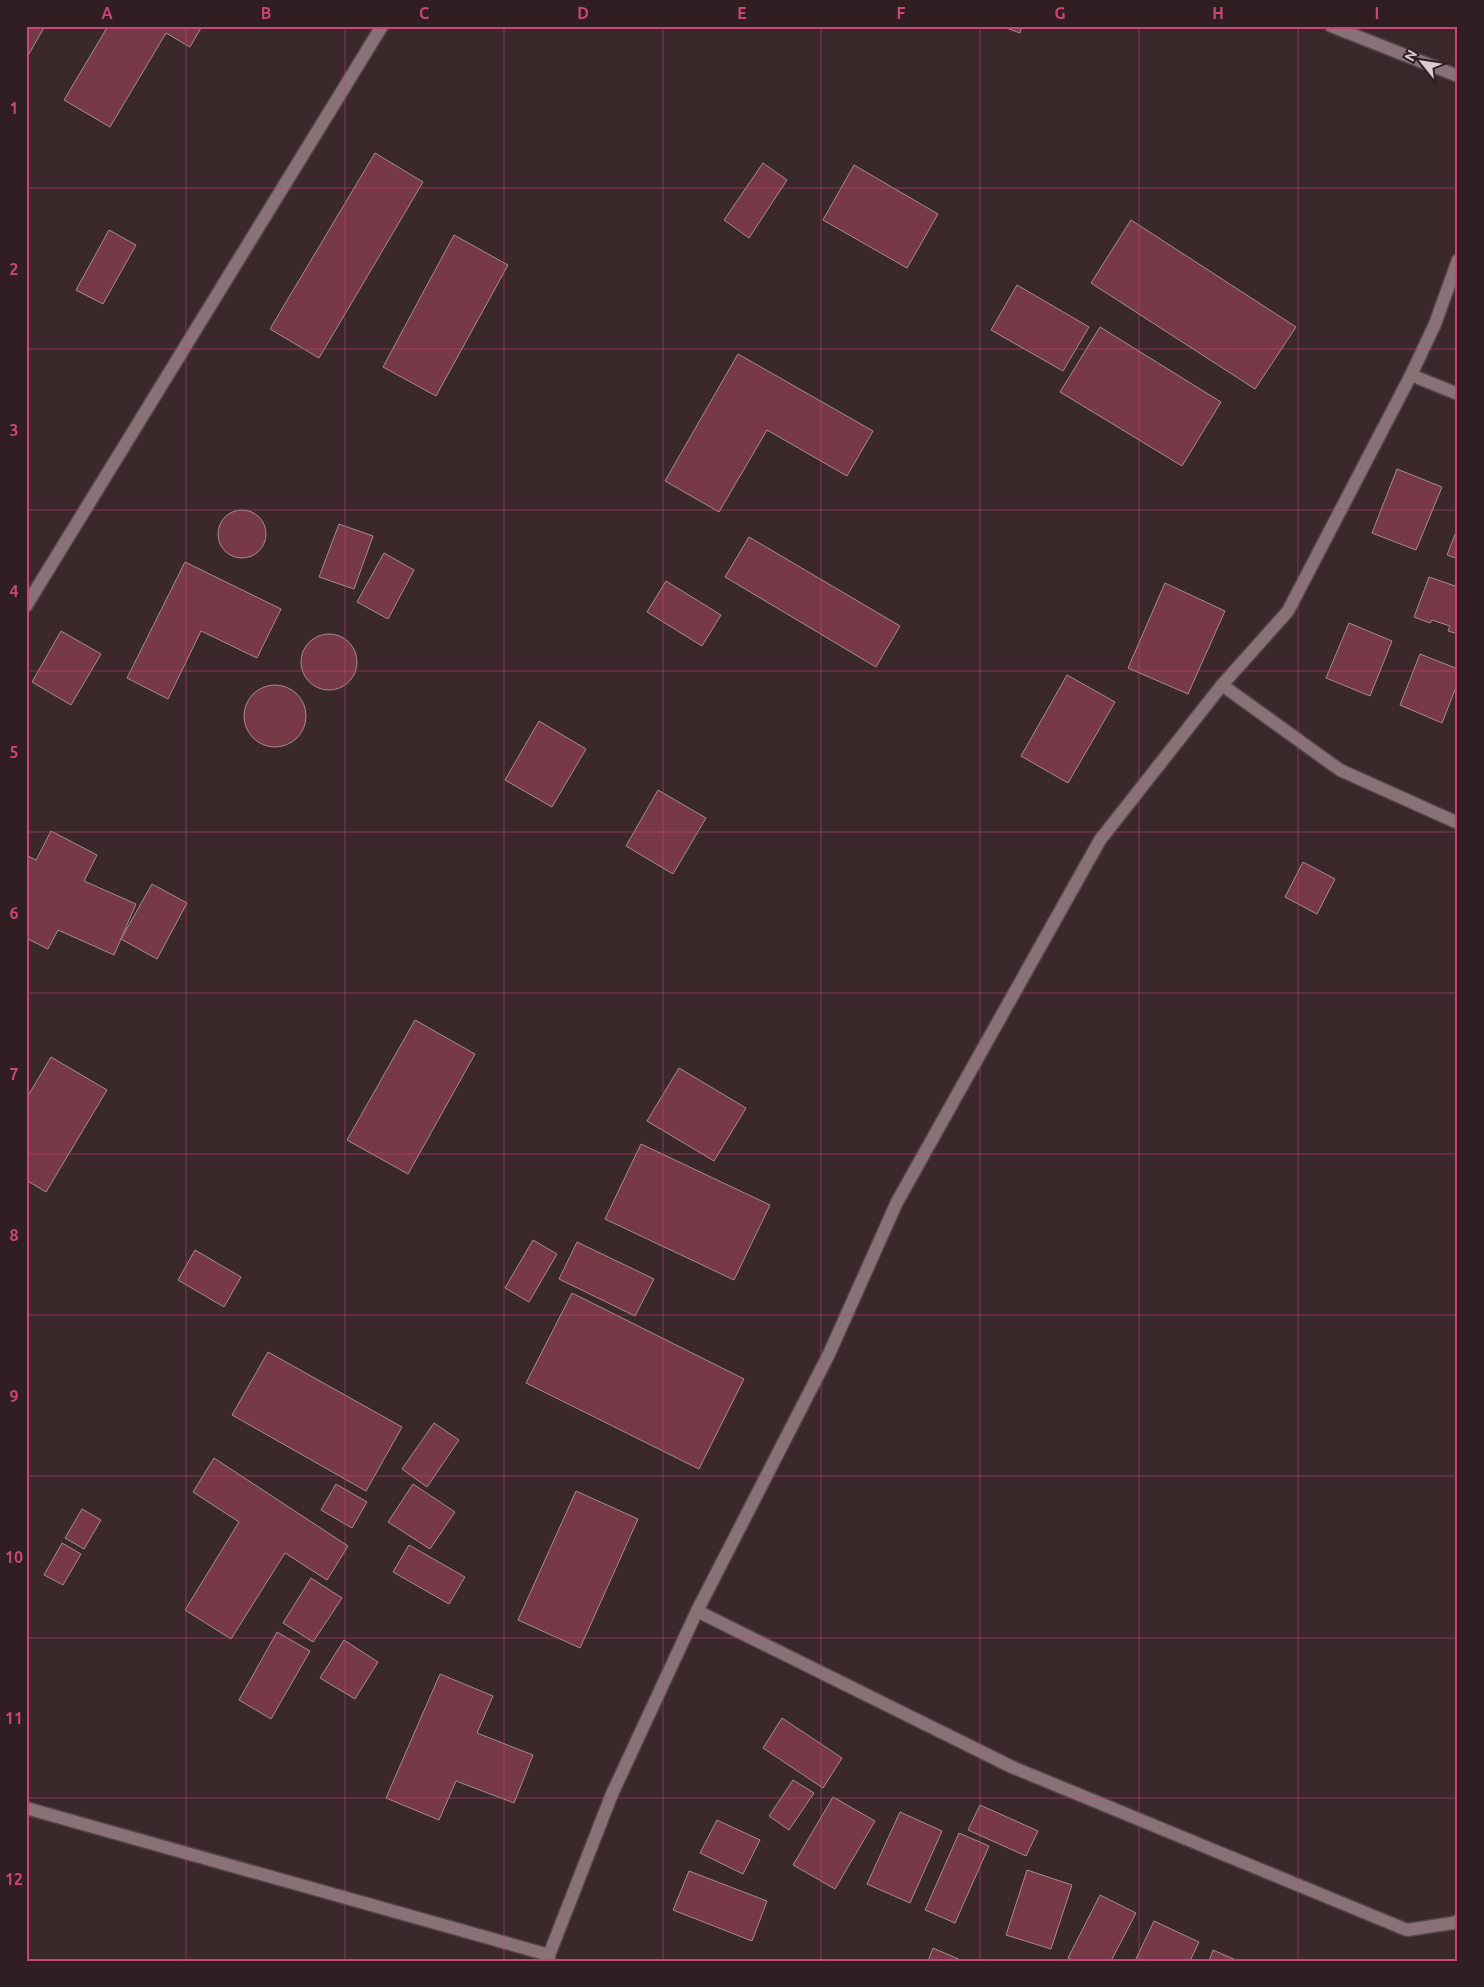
<svg xmlns="http://www.w3.org/2000/svg" width="1484" height="1987" viewBox="0 0 1484 1987" font-family="Ubuntu,sans-serif">
<style>
.building{fill:#773947;stroke:#a48c90}
.lines{fill:none;stroke-linecap:round;stroke-linejoin:round}
.street-casing{stroke:#554549;stroke-width:15}
.street{stroke:#897276;stroke-width:12}
.grid{fill:none;stroke:#c84678;stroke-width:1;stroke-opacity:0.55}
.neatline{fill:none;stroke:#c84678;stroke-width:2}
.grid-label{font-size:16px;text-anchor:middle;font-weight:bold;fill:#c84678}
</style>
<rect width="100%" height="100%" fill="#3b282b"/>
<g class="building">
<path d="M26,26H45L26,59Z"/>
<path d="M108,26H202L190,47L166,33L110,127L64,100Z"/>
<path d="M1001,26H1022L1020,33Z"/>
<path d="M375,153L423,182L319,358L270,329Z"/>
<path d="M763,163L787,180L749,238L724,220Z"/>
<path d="M854,165L938,214L907,268L823,220Z"/>
<path d="M1131,220L1296,327L1255,389L1091,283Z"/>
<path d="M109,230L136,245L103,304L76,290Z"/>
<path d="M454,235L508,265L436,396L383,367Z"/>
<path d="M1017,285L1089,327L1063,371L991,330Z"/>
<path d="M1100,327L1221,402L1182,466L1060,392Z"/>
<path d="M738,354L873,431L847,476L767,430L719,512L665,481Z"/>
<path d="M1397,469L1442,487L1416,550L1372,533Z"/>
<circle cx="242" cy="534" r="24"/>
<path d="M339,524L373,536L354,589L319,577Z"/>
<path d="M1458,527V559L1447,555Z"/>
<path d="M749,537L900,626L876,667L725,577Z"/>
<path d="M384,553L414,570L388,619L357,602Z"/>
<path d="M185,562L281,609L257,658L201,631L168,699L127,678Z"/>
<path d="M1429,577L1458,587V634L1448,631L1450,626L1432,620L1430,623L1414,617Z"/>
<path d="M666,581L721,615L702,646L647,612Z"/>
<path d="M1165,583L1225,611L1188,694L1128,668Z"/>
<path d="M1349,623L1392,641L1370,696L1326,678Z"/>
<path d="M61,631L101,654L71,705L32,682Z"/>
<circle cx="329" cy="662" r="28"/>
<path d="M1420,654L1458,669V682L1442,723L1400,705Z"/>
<path d="M1067,675L1115,702L1068,783L1021,756Z"/>
<circle cx="275" cy="716" r="31"/>
<path d="M539,721L586,749L552,807L505,780Z"/>
<path d="M658,790L706,818L673,874L626,846Z"/>
<path d="M51,831L97,855L84,881L136,904L114,955L58,930L48,949L26,938V855L36,860Z"/>
<path d="M1303,862L1335,879L1317,914L1285,897Z"/>
<path d="M152,884L187,903L157,959L121,939Z"/>
<path d="M415,1020L475,1054L408,1174L347,1140Z"/>
<path d="M51,1057L107,1090L46,1192L26,1180V1099Z"/>
<path d="M679,1068L746,1108L714,1161L647,1121Z"/>
<path d="M641,1144L770,1205L734,1280L605,1219Z"/>
<path d="M533,1240L557,1254L529,1302L505,1288Z"/>
<path d="M577,1242L654,1279L635,1316L559,1279Z"/>
<path d="M195,1250L241,1277L224,1307L178,1280Z"/>
<path d="M572,1293L744,1379L699,1469L526,1383Z"/>
<path d="M268,1352L402,1427L366,1491L232,1415Z"/>
<path d="M434,1423L459,1440L427,1487L402,1469Z"/>
<path d="M214,1458L348,1546L327,1580L285,1553L231,1639L185,1610L239,1522L193,1492Z"/>
<path d="M336,1484L367,1502L352,1528L321,1510Z"/>
<path d="M413,1484L455,1512L430,1549L388,1522Z"/>
<path d="M576,1491L638,1519L580,1648L518,1620Z"/>
<path d="M82,1509L101,1520L84,1549L65,1538Z"/>
<path d="M62,1543L81,1554L63,1585L44,1575Z"/>
<path d="M409,1545L465,1577L449,1604L393,1572Z"/>
<path d="M311,1578L342,1598L313,1642L283,1623Z"/>
<path d="M277,1632L310,1651L271,1719L239,1700Z"/>
<path d="M344,1640L378,1662L355,1699L320,1678Z"/>
<path d="M440,1674L493,1696L477,1733L533,1755L514,1803L456,1781L439,1820L386,1798Z"/>
<path d="M782,1718L842,1758L823,1788L763,1748Z"/>
<path d="M793,1780L814,1793L789,1830L769,1816Z"/>
<path d="M833,1797L875,1821L835,1889L793,1865Z"/>
<path d="M980,1805L1038,1831L1026,1856L968,1830Z"/>
<path d="M900,1812L942,1831L910,1903L867,1884Z"/>
<path d="M717,1820L760,1840L743,1874L700,1853Z"/>
<path d="M959,1833L989,1846L955,1923L925,1910Z"/>
<path d="M1027,1870L1072,1885L1051,1949L1006,1935Z"/>
<path d="M689,1871L767,1901L752,1941L673,1910Z"/>
<path d="M1100,1895L1136,1913L1111,1961H1074L1068,1958Z"/>
<path d="M1154,1921L1199,1942L1190,1961H1135Z"/>
<path d="M933,1948L963,1961H928Z"/>
<path d="M1213,1950L1238,1961H1209Z"/>
</g>
<g class="lines">
<defs>
<g id="street">
<path d="M1331,26L1458,76"/>
<path d="M1411,375L1458,394"/>
<path d="M26,606L382,26"/>
<path d="M1222,685L1340,770L1458,823"/>
<path d="M697,1611L1012,1767L1407,1930L1453,1923L1458,1921"/>
<path d="M26,1808L549,1955"/>
<path d="M549,1961V1955L612,1794L697,1611L829,1354L897,1202L1100,840L1222,685L1288,611L1411,375L1435,324L1458,260"/>
</g>
</defs>
<use href="#street" class="street-casing"/>
<use href="#street" class="street"/>
</g>
<path class="grid" d="M186,26V1961M345,26V1961M504,26V1961M663,26V1961M821,26V1961M980,26V1961M1139,26V1961M1298,26V1961M26,188H1458M26,349H1458M26,510H1458M26,671H1458M26,832H1458M26,993H1458M26,1154H1458M26,1315H1458M26,1476H1458M26,1638H1458M26,1798H1458"/>
<rect width="1484" height="1987" fill="none" stroke="#311e22" stroke-width="55"/>
<g transform="translate(1422 62) rotate(300)" stroke="#311e22" stroke-width="4" paint-order="stroke">
<path d="M0-4L9 19L0 12L-9 19Z" fill="#dbced0"/>
<text y="-8" font-size="14" font-weight="bold" text-anchor="middle" fill="#dbced0">N</text>
</g>
<rect x="28" y="28" width="1428" height="1932" class="neatline"/>
<g class="grid-label">
<text x="107" y="19">A</text>
<text x="266" y="19">B</text>
<text x="424" y="19">C</text>
<text x="583" y="19">D</text>
<text x="742" y="19">E</text>
<text x="901" y="19">F</text>
<text x="1060" y="19">G</text>
<text x="1218" y="19">H</text>
<text x="1377" y="19">I</text>
<text x="14" y="114">1</text>
<text x="14" y="275">2</text>
<text x="14" y="436">3</text>
<text x="14" y="597">4</text>
<text x="14" y="758">5</text>
<text x="14" y="919">6</text>
<text x="14" y="1080">7</text>
<text x="14" y="1241">8</text>
<text x="14" y="1402">9</text>
<text x="14" y="1563">10</text>
<text x="14" y="1724">11</text>
<text x="14" y="1885">12</text>
</g>
</svg>
